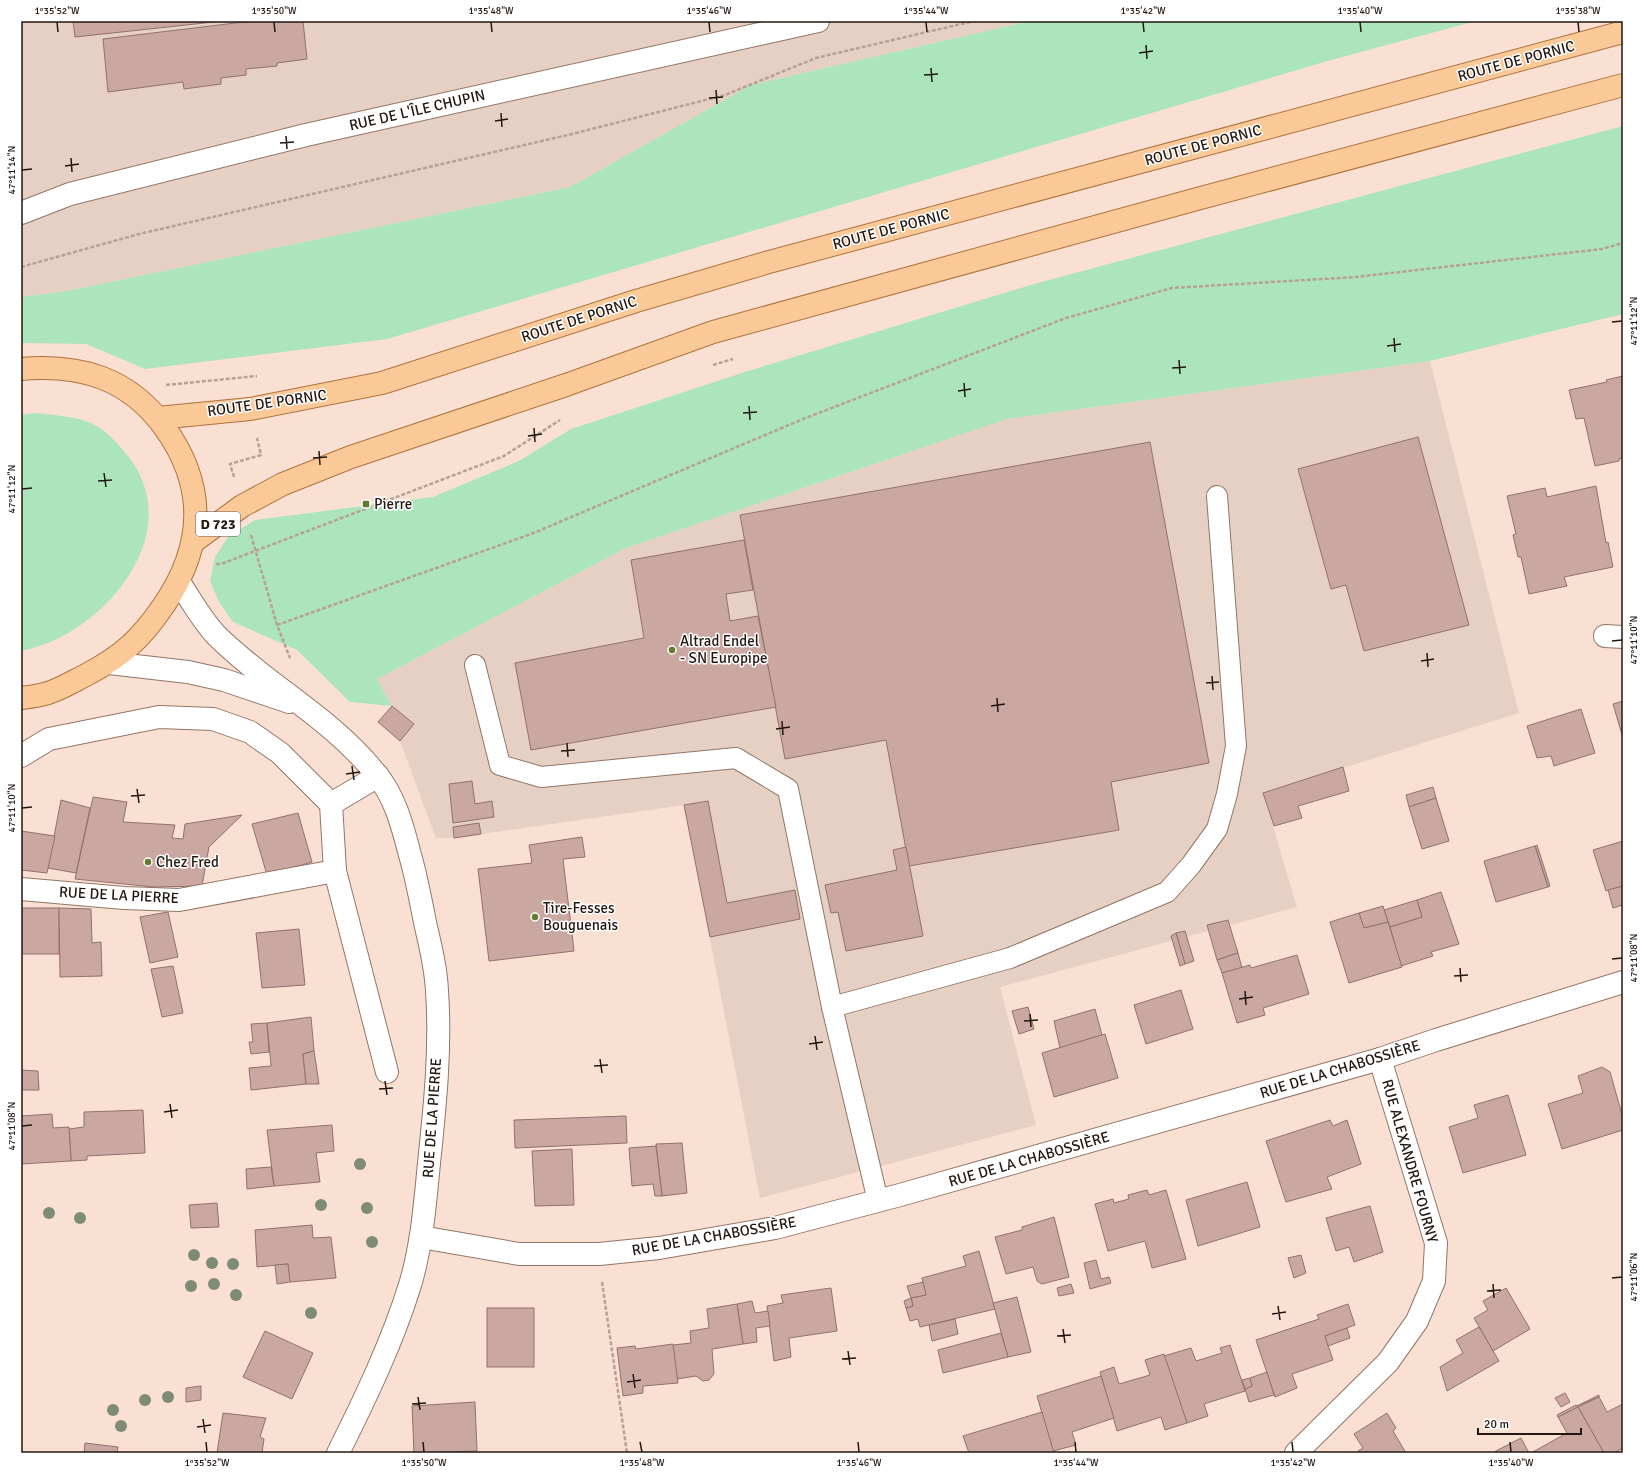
<svg xmlns="http://www.w3.org/2000/svg" width="1644" height="1474" viewBox="0 0 1644 1474" font-family="Signika,sans-serif">
<style>
.industrial{fill:#e5d0c3}
.green{fill:#ace5bc}
.building{fill:#cba7a2;stroke:#92716c}
.lines{fill:none;stroke-linecap:round;stroke-linejoin:round}
.lane-casing{stroke:#927666;stroke-width:22}
.street-casing{stroke:#927666;stroke-width:24}
.primary-casing{stroke:#ad733c;stroke-width:24}
.path{stroke:#b7a196;stroke-width:2.5;stroke-dasharray:4 2;stroke-linecap:butt}
.lane{stroke:#fff;stroke-width:20}
.street{stroke:#fff;stroke-width:22}
.primary{stroke:#fbc998;stroke-width:22}
.tree{fill:#7e8b75}
.ticks{fill:none;stroke:#221711;stroke-width:1.5}
.poi-dot{fill:#627b2e;stroke:#fff;stroke-width:1.5}
.labels{text-anchor:middle;stroke-width:3;stroke-linejoin:round;paint-order:stroke}
.shield{fill:#fff;stroke:#645d58;stroke-width:1}
.shield-label{font-size:14px;font-weight:bold;fill:#221711}
.street-label{font-size:15px;fill:#221711;stroke:#fff}
.poi-label{font-size:15px;fill:#221711;stroke:#fff;text-anchor:start}
.neatline{fill:none;stroke:#221711;stroke-width:1.5}
.ticks-label{font-size:10px;text-anchor:middle;fill:#221711}
</style>
<rect width="100%" height="100%" fill="#fae0d2"/>
<g class="industrial">
<path d="M21,21H1030L751,85L570,187L67,291L21,297Z"/>
<path d="M1430,361L1519,713L1263,793L1297,907L1000,987L1036,1125L760,1198L684,805L454,838H436L400,741L378,722L392,706L377,679L626,548L1007,419Z"/>
</g>
<g class="green">
<path d="M1030,21H1476L1331,60L387,339L145,369L86,344L21,343V297L67,291L570,187L751,85Z"/>
<path d="M1623,126V314L1430,361L1007,419L626,548L377,679L392,706L350,702L297,650L233,622L219,602L210,581L215,557L228,537L255,520L433,497L519,461L571,429L748,371L1034,284Z"/>
<path d="M35,413C54,415 74,416 91,423C108,431 120,446 131,460C187,538 99,637 21,651V415Z"/>
</g>
<g class="building">
<path d="M73,21H223L75,37Z"/>
<path d="M252,21H303L307,59L277,63V66L246,69V75L221,78V84L184,89L183,82L108,92L103,39Z"/>
<path d="M1623,376V458L1619,459V461L1595,466L1584,418L1576,419L1569,390L1607,382L1606,380Z"/>
<path d="M1418,437L1469,625L1364,651L1346,585L1331,589L1298,469Z"/>
<path d="M1150,442L1209,763L1111,782L1119,830L909,866L886,740L785,759L740,515Z"/>
<path d="M1596,486L1606,543L1608,542L1613,567L1564,577L1567,586L1529,594L1521,557H1518L1513,535L1516,534L1507,496L1545,488L1547,497Z"/>
<path d="M744,540L753,590L726,594L730,621L758,616L776,707L531,750L515,663L644,638L631,560Z"/>
<path d="M1623,701V738L1613,704Z"/>
<path d="M392,706L414,724L400,741L378,722Z"/>
<path d="M1581,709L1595,753L1554,766L1551,756L1537,758L1527,726Z"/>
<path d="M1343,767L1349,791L1298,806L1302,818L1274,826L1263,793Z"/>
<path d="M472,781L475,804L492,801L494,817L453,823L449,784Z"/>
<path d="M1433,787L1436,798L1409,807L1406,795Z"/>
<path d="M93,797L127,802L123,822L175,825L172,838L183,839L185,824L242,815L209,847L202,886L154,887L75,879Z"/>
<path d="M1436,798L1449,841L1422,849L1409,807Z"/>
<path d="M61,800L90,808L76,873L48,868Z"/>
<path d="M708,801L727,903L795,890L800,919L710,937L684,805Z"/>
<path d="M298,813L312,862L267,875L252,824Z"/>
<path d="M479,823L481,834L454,838L453,827Z"/>
<path d="M21,831L55,836L47,873L21,870Z"/>
<path d="M582,837L585,857L563,859L574,951L489,961L478,869L532,863L529,845Z"/>
<path d="M1623,841V886L1606,891L1593,850Z"/>
<path d="M1537,845L1550,886L1548,887L1535,846Z"/>
<path d="M1535,846L1548,887L1496,902L1484,861Z"/>
<path d="M906,847L923,936L846,951L838,912L831,913L825,885L897,870L893,850Z"/>
<path d="M1623,886V905L1613,908L1608,890Z"/>
<path d="M1441,892L1459,944L1431,952L1433,956L1401,966L1390,927L1422,917L1417,900Z"/>
<path d="M1417,900L1422,917L1390,927L1384,910Z"/>
<path d="M1383,906L1388,922L1364,928L1359,913Z"/>
<rect x="21" y="908" width="38" height="46"/>
<path d="M59,908L91,909L92,943L101,942L102,976L60,977Z"/>
<path d="M168,912L178,957L150,963L140,917Z"/>
<path d="M1359,913L1364,928L1388,922L1402,967L1349,983L1330,922Z"/>
<path d="M1228,920L1238,953L1217,960L1207,925Z"/>
<path d="M299,929L305,985L262,988L256,933Z"/>
<path d="M1185,931L1194,961L1185,964L1176,933Z"/>
<path d="M1176,933L1185,964L1180,966L1171,936Z"/>
<path d="M1238,953L1242,968L1222,973L1217,960Z"/>
<path d="M1297,955L1309,994L1263,1008L1265,1015L1237,1023L1222,973L1250,965L1251,968Z"/>
<path d="M173,966L183,1013L162,1017L151,969Z"/>
<path d="M1181,990L1193,1029L1146,1044L1134,1005Z"/>
<path d="M1028,1007L1034,1029L1019,1034L1012,1011Z"/>
<path d="M1095,1009L1102,1035L1060,1048L1054,1021Z"/>
<path d="M311,1017L314,1051L303,1054L306,1084L251,1090L249,1068L271,1066L267,1023Z"/>
<path d="M267,1023L269,1052L251,1054L249,1042H253L251,1024Z"/>
<path d="M1105,1034L1118,1078L1054,1097L1042,1053Z"/>
<path d="M314,1051L319,1084H306L303,1054Z"/>
<path d="M1602,1067L1610,1072L1623,1118V1130L1562,1149L1548,1104L1583,1093L1578,1076Z"/>
<path d="M21,1070L38,1071L39,1090H21Z"/>
<path d="M1508,1095L1526,1155L1463,1173L1449,1127L1478,1118L1474,1105Z"/>
<path d="M143,1110L145,1153L87,1156V1160L71,1161L69,1129L84,1127V1112Z"/>
<path d="M52,1114L53,1128L69,1127L71,1161L21,1164V1116Z"/>
<path d="M626,1116L627,1143L515,1148L514,1120Z"/>
<path d="M1330,1120L1333,1126L1347,1120L1361,1164L1327,1177L1332,1189L1286,1202L1266,1141Z"/>
<path d="M332,1125L334,1151L316,1153L320,1182L274,1186L267,1130Z"/>
<path d="M682,1143L687,1193L662,1196L656,1144Z"/>
<path d="M656,1146L662,1196H655L653,1184L632,1186L629,1148Z"/>
<path d="M572,1149L574,1205L535,1206L532,1151Z"/>
<path d="M271,1167L274,1186L247,1189L246,1169Z"/>
<path d="M1247,1182L1260,1227L1198,1246L1186,1200Z"/>
<path d="M1147,1190L1149,1195L1166,1190L1186,1259L1152,1268L1145,1241L1108,1251L1095,1204L1113,1199L1114,1203L1129,1199L1128,1195Z"/>
<path d="M217,1203L219,1227L191,1228L189,1205Z"/>
<path d="M1370,1206L1383,1252L1354,1262L1349,1247L1336,1251L1326,1218Z"/>
<path d="M1054,1217L1069,1277L1042,1284L1037,1281L1033,1267L1006,1274L995,1237L1022,1230V1227Z"/>
<path d="M312,1225L313,1238L331,1237L336,1278L290,1282L288,1264L257,1267L255,1230Z"/>
<path d="M979,1251L995,1309L920,1327L918,1319L910,1321L906,1308L913,1306L911,1298L926,1295L922,1278L966,1266L963,1256Z"/>
<path d="M1301,1255L1306,1273L1294,1278L1288,1258Z"/>
<path d="M1096,1260L1101,1279L1109,1277L1111,1283L1090,1289L1084,1263Z"/>
<path d="M288,1264L290,1282L277,1284L275,1265Z"/>
<path d="M923,1282L926,1295L911,1298L907,1286Z"/>
<path d="M1071,1284L1074,1293L1059,1296L1057,1288Z"/>
<path d="M831,1288L837,1331L789,1338L791,1357L774,1361L767,1306L783,1303L781,1295Z"/>
<path d="M1506,1288L1530,1329L1493,1351L1474,1318L1488,1310L1483,1301Z"/>
<path d="M1017,1297L1031,1352L1008,1357L993,1303Z"/>
<path d="M911,1298L913,1306L906,1308L904,1301Z"/>
<path d="M752,1301L755,1313L768,1311L770,1326L756,1328L757,1342L743,1344L737,1304Z"/>
<path d="M737,1304L743,1344L712,1349L714,1374L709,1380L703,1381L696,1376L677,1379L673,1345L691,1343L690,1331L709,1328L707,1309Z"/>
<path d="M1348,1304L1355,1325L1325,1336L1333,1360L1292,1374L1297,1388L1275,1397L1256,1340L1319,1319L1317,1315Z"/>
<rect x="487" y="1308" width="47" height="59"/>
<path d="M955,1319L958,1334L932,1341L929,1325Z"/>
<path d="M1479,1327L1499,1361L1447,1391L1440,1367L1463,1353L1456,1340Z"/>
<path d="M1347,1328L1350,1338L1328,1346L1325,1336Z"/>
<path d="M265,1331L313,1353L292,1399L243,1377Z"/>
<path d="M1001,1333L1008,1357L943,1373L938,1350Z"/>
<path d="M673,1344L678,1383L643,1386V1393L623,1396L617,1348L635,1346L636,1349Z"/>
<path d="M1230,1345L1245,1391L1204,1404L1208,1416L1187,1423L1164,1356L1191,1348L1196,1361L1222,1353L1220,1348Z"/>
<path d="M1164,1354L1187,1423L1165,1430L1161,1417L1117,1431L1100,1372L1114,1367L1119,1384L1150,1375L1145,1360Z"/>
<path d="M1267,1372L1274,1395L1249,1402L1245,1389L1252,1386L1250,1378Z"/>
<path d="M1101,1376L1114,1418L1072,1432L1076,1445L1053,1451L1037,1396Z"/>
<path d="M1250,1378L1252,1386L1245,1389L1242,1380Z"/>
<path d="M201,1386V1400L186,1402V1388Z"/>
<path d="M1565,1393L1570,1402L1561,1407L1555,1398Z"/>
<path d="M1599,1395V1397L1577,1406Z"/>
<path d="M1599,1397L1607,1412L1623,1404V1448L1614,1453H1604L1578,1407Z"/>
<path d="M475,1402L477,1451L414,1453L412,1406Z"/>
<path d="M1576,1405L1578,1407L1558,1417L1557,1415Z"/>
<path d="M1578,1407L1604,1453H1531L1567,1433L1558,1417Z"/>
<path d="M1042,1412L1054,1453H969L963,1436Z"/>
<path d="M223,1413L266,1418L260,1437L264,1439L262,1453H217Z"/>
<path d="M1387,1413L1396,1428L1393,1431L1406,1453H1359L1358,1451L1363,1448L1354,1434Z"/>
<path d="M1521,1438L1529,1453H1495L1494,1452Z"/>
<path d="M85,1443L118,1447L117,1453H84Z"/>
</g>
<g class="lines">
<defs>
<g id="lane">
<path d="M475,665L500,765L541,777L736,758L788,789L832,1007"/>
<path d="M878,1201L832,1007L1010,958L1167,892L1191,865L1217,829L1227,794L1236,746L1217,496"/>
</g>
<g id="street">
<path d="M21,213L70,194L306,135L818,21"/>
<path d="M179,582C191,600 202,620 216,635C266,685 332,718 376,774C395,796 403,828 410,855C417,879 421,903 426,927C431,948 436,969 437,991C441,1048 435,1106 429,1163C425,1204 422,1245 410,1285C392,1343 365,1399 338,1453"/>
<path d="M1605,636L1623,637"/>
<path d="M109,663L188,672L224,680L289,702"/>
<path d="M21,756L49,739L159,717L213,719L250,732L280,753L331,804"/>
<path d="M378,776L331,804L335,871L387,1072"/>
<path d="M21,889L124,898L179,900L335,871"/>
<path d="M421,1237L519,1254H599L659,1248L775,1228L900,1195L1380,1059L1436,1040L1623,982"/>
<path d="M1296,1453L1388,1362L1417,1321L1434,1281L1436,1243L1380,1059"/>
</g>
<g id="primary">
<path d="M21,369C81,364 129,378 165,428C207,487 204,546 164,605C141,639 122,656 86,675C74,681 61,689 48,693C39,696 30,697 21,698"/>
<path d="M158,418L250,409L382,383L636,301L769,262L1623,32"/>
<path d="M193,542L242,506L283,484L351,457L566,385L713,332L1197,199L1623,85"/>
</g>
</defs>
<use href="#lane" class="lane-casing"/>
<use href="#street" class="street-casing"/>
<use href="#primary" class="primary-casing"/>
<g class="path">
<path d="M21,267L139,234L572,134L725,95L816,58L974,21"/>
<path d="M713,365L733,359"/>
<path d="M166,385L257,376"/>
<path d="M234,477L230,464L261,455L257,438"/>
<path d="M251,535L277,625L290,658"/>
<path d="M216,564H221L504,456L560,420"/>
<path d="M277,625L531,534L803,419L1066,318L1172,288L1356,277L1602,249L1623,243"/>
<path d="M602,1282L627,1453"/>
</g>
<use href="#lane" class="lane"/>
<use href="#street" class="street"/>
<use href="#primary" class="primary"/>
</g>
<g class="tree">
<circle cx="360" cy="1164" r="6"/>
<circle cx="321" cy="1205" r="6"/>
<circle cx="367" cy="1208" r="6"/>
<circle cx="49" cy="1213" r="6"/>
<circle cx="80" cy="1218" r="6"/>
<circle cx="372" cy="1242" r="6"/>
<circle cx="194" cy="1255" r="6"/>
<circle cx="212" cy="1263" r="6"/>
<circle cx="233" cy="1264" r="6"/>
<circle cx="214" cy="1284" r="6"/>
<circle cx="191" cy="1286" r="6"/>
<circle cx="236" cy="1295" r="6"/>
<circle cx="311" cy="1313" r="6"/>
<circle cx="168" cy="1397" r="6"/>
<circle cx="145" cy="1400" r="6"/>
<circle cx="113" cy="1410" r="6"/>
<circle cx="121" cy="1426" r="6"/>
</g>
<path class="ticks" d="M57,22L58,32M274,22L275,32M491,22L492,32M709,22L710,32M926,22L927,32M1143,22L1144,32M1360,22L1361,32M1578,22L1579,32M1146,45L1147,59M1139,53L1153,51M931,68L932,82M924,75L938,74M716,90L717,104M709,98L723,97M501,113L502,127M495,121L508,119M286,136L287,149M280,143L294,142M71,158L72,172M65,166L79,164M22,170L32,169M1612,322L1622,321M1394,338L1395,352M1387,346L1401,344M1179,360L1180,374M1172,368L1186,367M964,383L965,397M958,391L971,389M749,406L750,420M743,413L757,412M534,428L535,442M528,436L542,434M319,451L320,465M313,458L327,457M104,473L106,487M98,481L112,480M22,489L32,488M1612,641L1622,640M1427,653L1428,667M1421,661L1434,659M1212,676L1213,690M1206,683L1219,682M997,698L998,712M991,706L1005,704M782,721L783,735M776,729L790,727M567,743L568,757M561,751L575,750M352,766L354,780M346,774L360,772M137,789L139,803M131,796L145,795M22,808L32,807M1612,959L1622,958M1460,968L1461,982M1454,976L1468,975M1245,991L1246,1005M1239,999L1253,997M1030,1014L1031,1027M1024,1021L1038,1020M815,1036L817,1050M809,1044L823,1042M600,1059L602,1073M594,1066L608,1065M385,1081L387,1095M379,1089L393,1088M170,1104L172,1118M164,1112L178,1110M22,1126L32,1125M1612,1278L1622,1277M1493,1284L1494,1298M1487,1291L1501,1290M1278,1306L1280,1320M1272,1314L1286,1312M1063,1329L1065,1343M1057,1336L1071,1335M848,1351L850,1365M842,1359L856,1358M633,1374L635,1388M627,1382L641,1380M418,1397L420,1410M412,1404L426,1403M203,1419L205,1433M197,1427L211,1425M206,1442L207,1452M423,1442L424,1452M640,1442L642,1452M858,1442L859,1452M1075,1442L1076,1452M1292,1442L1293,1452M1510,1442L1511,1452"/>
<g class="poi-dot">
<rect x="362" y="500" width="8" height="8" rx="2"/>
<circle cx="672" cy="650" r="4"/>
<circle cx="148" cy="862" r="4"/>
<circle cx="535" cy="917" r="4"/>
</g>
<g class="labels">
<rect class="shield" x="196" y="512" width="44" height="24" rx="3"/>
<g class="shield-label">
<text x="218" y="529">D 723</text>
</g>
<g class="street-label">
<text transform="translate(1516 61) rotate(-15)" y="5">ROUTE DE PORNIC</text>
<text transform="translate(417 110) rotate(-13)" y="5">RUE DE L'ÎLE CHUPIN</text>
<text transform="translate(1203 145) rotate(-15)" y="5">ROUTE DE PORNIC</text>
<text transform="translate(891 229) rotate(-15)" y="5">ROUTE DE PORNIC</text>
<text transform="translate(579 319) rotate(-18)" y="5">ROUTE DE PORNIC</text>
<text transform="translate(267 403) rotate(-8)" y="5">ROUTE DE PORNIC</text>
<text transform="translate(119 895) rotate(3)" y="5">RUE DE LA PIERRE</text>
<text transform="translate(1340 1069) rotate(-17)" y="5">RUE DE LA CHABOSSIÈRE</text>
<text transform="translate(432 1118) rotate(-86)" y="5">RUE DE LA PIERRE</text>
<text transform="translate(1029 1159) rotate(-16)" y="5">RUE DE LA CHABOSSIÈRE</text>
<text transform="translate(1410 1161) rotate(74)" y="5">RUE ALEXANDRE FOURNY</text>
<text transform="translate(714 1236) rotate(-10)" y="5">RUE DE LA CHABOSSIÈRE</text>
</g>
<g class="poi-label">
<text x="374" y="509">Pierre</text>
<text x="680" y="646">Altrad Endel<tspan x="680" dy="17">- SN Europipe</tspan></text>
<text x="156" y="867">Chez Fred</text>
<text x="543" y="913">Tire-Fesses<tspan x="543" dy="17">Bouguenais</tspan></text>
</g>
</g>
<rect width="1644" height="1474" fill="none" stroke="#ffffff" stroke-width="44"/>
<path d="M1478 1428v6h103v-6" fill="none" stroke="#221711" stroke-width="2"/>
<text x="1484" y="1428" font-size="12" fill="#221711" stroke="#ffffff" stroke-width="3" paint-order="stroke">20 m</text>
<rect x="22" y="22" width="1600" height="1430" class="neatline"/>
<g class="ticks-label">
<text x="57" y="14">1°35'52"W</text>
<text x="274" y="14">1°35'50"W</text>
<text x="491" y="14">1°35'48"W</text>
<text x="709" y="14">1°35'46"W</text>
<text x="926" y="14">1°35'44"W</text>
<text x="1143" y="14">1°35'42"W</text>
<text x="1360" y="14">1°35'40"W</text>
<text x="1578" y="14">1°35'38"W</text>
<text transform="translate(11 170) rotate(-90)" y="4">47°11'14"N</text>
<text transform="translate(1633 321) rotate(-90)" y="4">47°11'12"N</text>
<text transform="translate(11 489) rotate(-90)" y="4">47°11'12"N</text>
<text transform="translate(1633 640) rotate(-90)" y="4">47°11'10"N</text>
<text transform="translate(11 808) rotate(-90)" y="4">47°11'10"N</text>
<text transform="translate(1633 958) rotate(-90)" y="4">47°11'08"N</text>
<text transform="translate(11 1126) rotate(-90)" y="4">47°11'08"N</text>
<text transform="translate(1633 1277) rotate(-90)" y="4">47°11'06"N</text>
<text x="207" y="1466">1°35'52"W</text>
<text x="424" y="1466">1°35'50"W</text>
<text x="642" y="1466">1°35'48"W</text>
<text x="859" y="1466">1°35'46"W</text>
<text x="1076" y="1466">1°35'44"W</text>
<text x="1293" y="1466">1°35'42"W</text>
<text x="1511" y="1466">1°35'40"W</text>
</g>
</svg>
